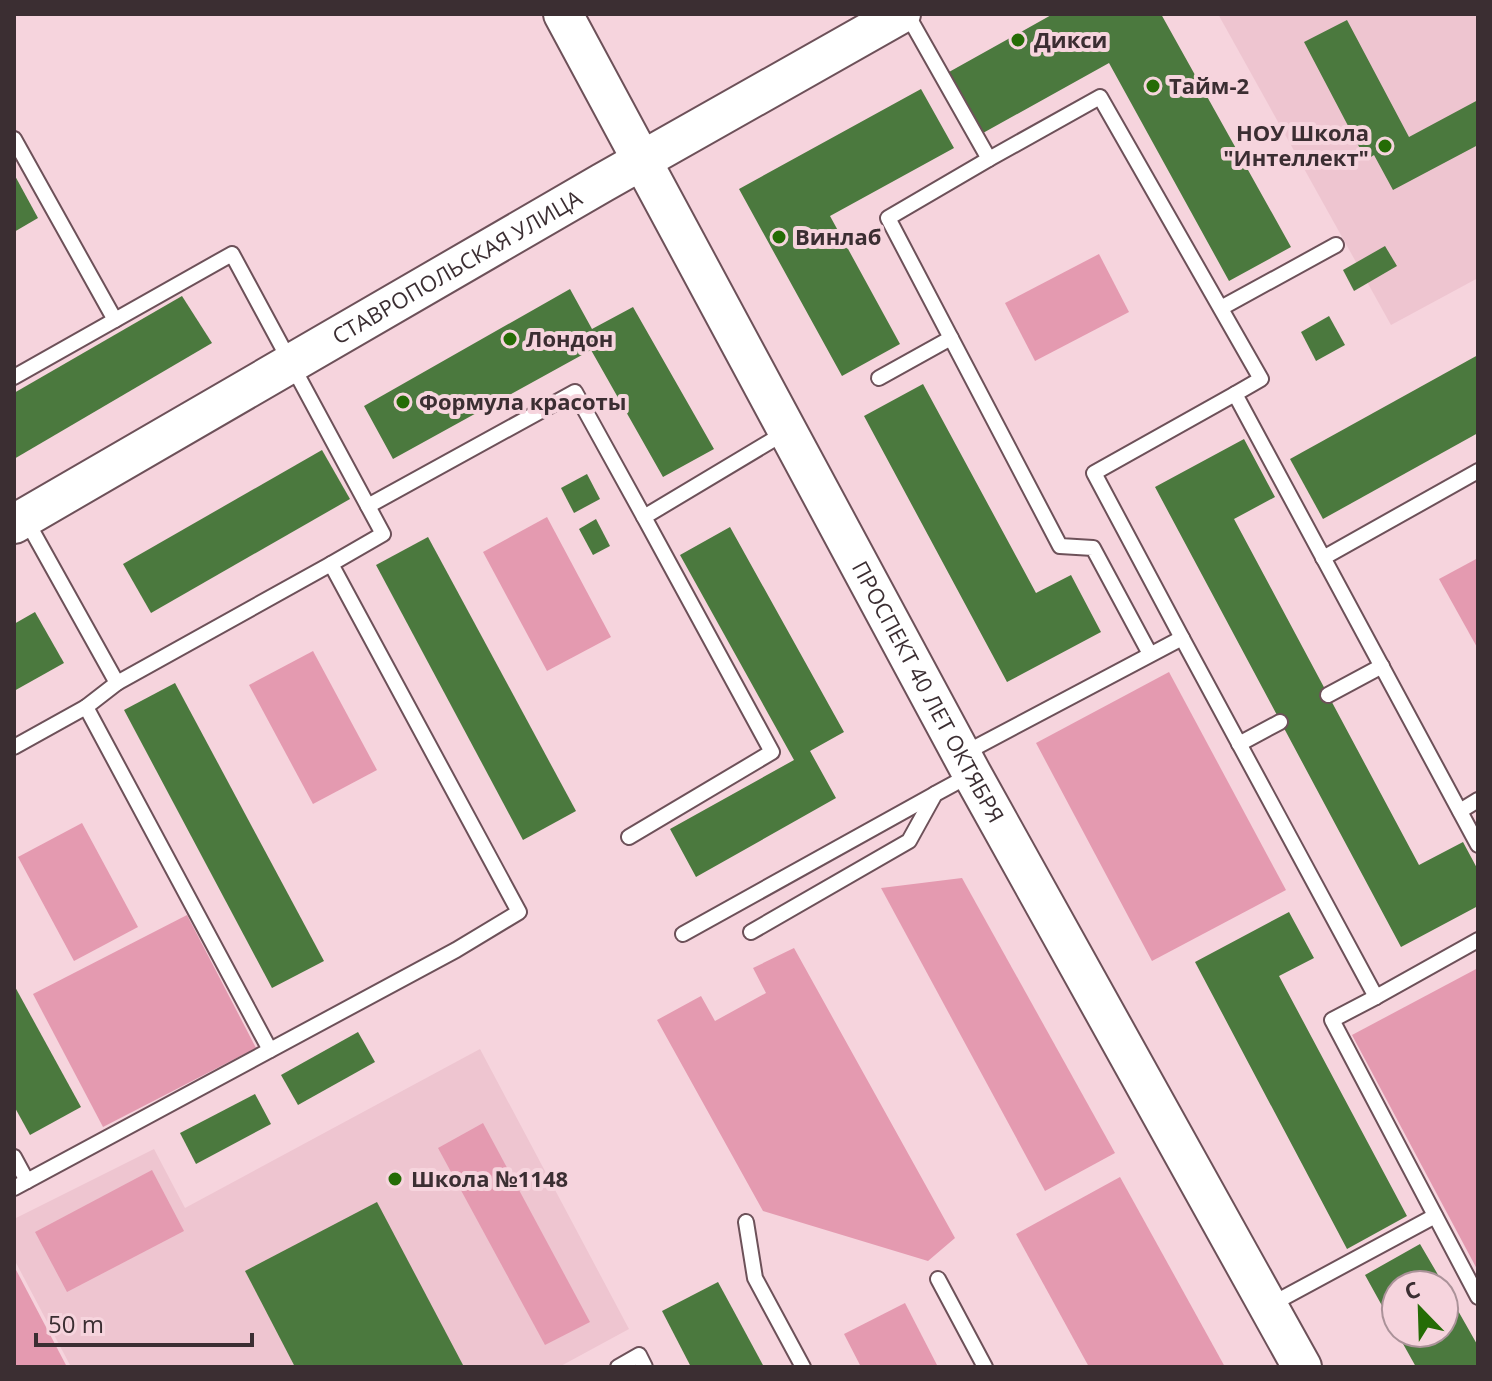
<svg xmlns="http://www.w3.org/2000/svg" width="1492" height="1381" viewBox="0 0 1492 1381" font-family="'Open Sans',sans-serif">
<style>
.built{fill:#eec5d0}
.green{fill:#e49ab0}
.building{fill:#4b793e}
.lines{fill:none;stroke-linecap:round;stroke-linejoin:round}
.lane-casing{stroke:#6d5159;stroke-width:18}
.secondary-casing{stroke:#6d5159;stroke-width:42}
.lane{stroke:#fff;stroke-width:14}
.secondary{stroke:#fff;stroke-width:38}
.poi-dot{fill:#256c06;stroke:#f6d4dd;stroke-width:3}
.labels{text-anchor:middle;stroke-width:8;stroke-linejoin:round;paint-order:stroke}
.poi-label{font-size:22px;font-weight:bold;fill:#3b2e32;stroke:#f6d4dd;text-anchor:start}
.street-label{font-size:22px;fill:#3b2e32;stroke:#f6d4dd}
</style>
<rect width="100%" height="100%" fill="#f6d4dd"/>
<g class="built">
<path d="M1218,14H1478V278L1391,325Z"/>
<path d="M480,1049L629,1329L559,1367H71L14,1259V1219L154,1149L185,1208Z"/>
</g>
<g class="green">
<path d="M1099,254L1129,312L1035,361L1005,303Z"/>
<path d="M547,517L611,637L547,671L483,552Z"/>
<path d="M1478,558V649L1439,579Z"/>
<path d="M313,651L377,770L313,804L249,685Z"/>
<path d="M1169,672L1286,890L1152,961L1036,743Z"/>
<path d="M82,823L138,927L74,961L18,857Z"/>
<path d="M962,878L1115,1153L1045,1191L881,888Z"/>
<path d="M187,915L256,1048L103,1127L33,994Z"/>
<path d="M794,948L955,1238L928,1261L763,1211L657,1020L701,996L715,1021L766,993L753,968Z"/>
<path d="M1478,968V1271L1352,1035Z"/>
<path d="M483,1123L590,1322L545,1345L438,1148Z"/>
<path d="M152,1170L184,1231L67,1292L35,1232Z"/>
<path d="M1120,1177L1225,1367H1089L1016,1234Z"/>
<path d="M14,1266L67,1367H14Z"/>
<path d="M905,1303L938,1367H861L844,1334Z"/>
</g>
<g class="building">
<path d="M1053,14H1161L1291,247L1229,281L1109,63L983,133L949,72Z"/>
<path d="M1347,20L1409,137L1478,100V145L1393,190L1374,155L1366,160L1304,42Z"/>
<path d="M921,89L954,148L830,216L900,344L842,376L739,189Z"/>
<path d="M14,174L38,218L14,232Z"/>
<path d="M1385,246L1397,266L1354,291L1343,270Z"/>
<path d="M570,289L592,329L633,307L714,449L663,477L591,350L393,459L364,406Z"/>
<path d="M182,296L212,343L14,459V393Z"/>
<path d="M1329,316L1345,345L1316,361L1301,332Z"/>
<path d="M1478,355V433L1323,519L1290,459Z"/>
<path d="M923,384L1036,593L1071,575L1101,632L1007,682L864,416Z"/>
<path d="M1244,439L1275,497L1234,519L1419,865L1463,842L1478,870V906L1401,947L1155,487Z"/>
<path d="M322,450L350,499L151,613L123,564Z"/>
<path d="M587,474L600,499L574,513L561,488Z"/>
<path d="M596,519L610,546L593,555L579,529Z"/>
<path d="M730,527L844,732L810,751L836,798L696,877L670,829L794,760L680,555Z"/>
<path d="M428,537L576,811L523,840L376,565Z"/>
<path d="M35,612L64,663L14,691V624Z"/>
<path d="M175,683L324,961L272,988L124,710Z"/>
<path d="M1289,912L1314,958L1279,976L1407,1216L1347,1249L1195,962Z"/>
<path d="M14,985L81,1107L30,1135L14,1106Z"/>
<path d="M358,1032L375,1062L298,1105L281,1075Z"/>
<path d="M255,1094L271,1124L196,1164L180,1133Z"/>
<path d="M377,1202L463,1365L459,1367H295L245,1271Z"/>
<path d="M1420,1244L1444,1285H1396V1331L1365,1275Z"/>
<path d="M718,1282L737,1317L764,1367H691L662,1311Z"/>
<path d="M1444,1286L1478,1346V1367H1416L1397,1333H1444Z"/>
</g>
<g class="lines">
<defs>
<g id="lane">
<path d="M907,14L989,159L1100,97L1261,379L1235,394L1478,845"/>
<path d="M14,139L115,320"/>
<path d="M989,159L888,218L1060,546L1093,548L1150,654"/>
<path d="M1221,308L1336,245"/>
<path d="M14,377L232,254L383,534L331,564L519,912L456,950L14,1188"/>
<path d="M879,378L951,338"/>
<path d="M368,506L575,392L644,517"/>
<path d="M25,518L117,683L86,707L270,1050"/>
<path d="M1323,558L1478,471"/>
<path d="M1182,638L1094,473L1235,394"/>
<path d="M117,683L331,564"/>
<path d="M1328,695L1382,666"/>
<path d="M1239,744L1280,722"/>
<path d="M14,747L86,707"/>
<path d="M963,754L1182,638L1376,997L1478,940"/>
<path d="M1460,811L1478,800"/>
<path d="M629,837L772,752L644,517L786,432"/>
<path d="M751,932L909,841L935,794L970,775"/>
<path d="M683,934L935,794"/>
<path d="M1376,997L1332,1020L1478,1297"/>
<path d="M14,1157L27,1181"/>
<path d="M746,1222L755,1278L803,1367"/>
<path d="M938,1279L985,1367"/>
<path d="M1270,1305L1435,1216"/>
<path d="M618,1367L639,1355L645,1367"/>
</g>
<g id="secondary">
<path id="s1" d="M563,14L972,774L1302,1367"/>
<path id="s2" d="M14,524L602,183L901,14"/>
</g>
</defs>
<use href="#lane" class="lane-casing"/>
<use href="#secondary" class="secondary-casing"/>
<use href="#lane" class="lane"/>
<use href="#secondary" class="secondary"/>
</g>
<g class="poi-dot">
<circle cx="1018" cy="40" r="8"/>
<circle cx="1153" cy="86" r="8"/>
<circle cx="1385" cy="146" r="8"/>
<circle cx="779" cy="237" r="8"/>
<circle cx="510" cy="339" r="8"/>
<circle cx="403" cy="402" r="8"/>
<circle cx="395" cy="1179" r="8"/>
</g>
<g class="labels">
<g class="poi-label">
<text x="1034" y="48">Дикси</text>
<text x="1169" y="94">Тайм-2</text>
<text x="1369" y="141" text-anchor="end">НОУ Школа<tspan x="1369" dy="25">"Интеллект"</tspan></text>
<text x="795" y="245">Винлаб</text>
<text x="526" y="347">Лондон</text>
<text x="419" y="410">Формула красоты</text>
<text x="411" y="1187">Школа №1148</text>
</g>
<g class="street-label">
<text dy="8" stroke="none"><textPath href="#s2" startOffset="512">СТАВРОПОЛЬСКАЯ УЛИЦА</textPath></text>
<text dy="8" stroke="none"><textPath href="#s1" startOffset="770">ПРОСПЕКТ 40 ЛЕТ ОКТЯБРЯ</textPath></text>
</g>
</g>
<rect width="1492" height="1381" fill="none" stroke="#3b2e32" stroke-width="32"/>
<g transform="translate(1420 1309) rotate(337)"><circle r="38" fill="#f6d4dd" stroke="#ab9299" stroke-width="2"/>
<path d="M0-6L14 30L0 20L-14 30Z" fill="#256c06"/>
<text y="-12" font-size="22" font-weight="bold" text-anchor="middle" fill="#3b2e32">С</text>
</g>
<path d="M36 1333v12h216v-12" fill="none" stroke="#3b2e32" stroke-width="4"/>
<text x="48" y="1333" font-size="24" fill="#3b2e32" stroke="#f6d4dd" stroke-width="6" paint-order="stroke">50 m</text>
</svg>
